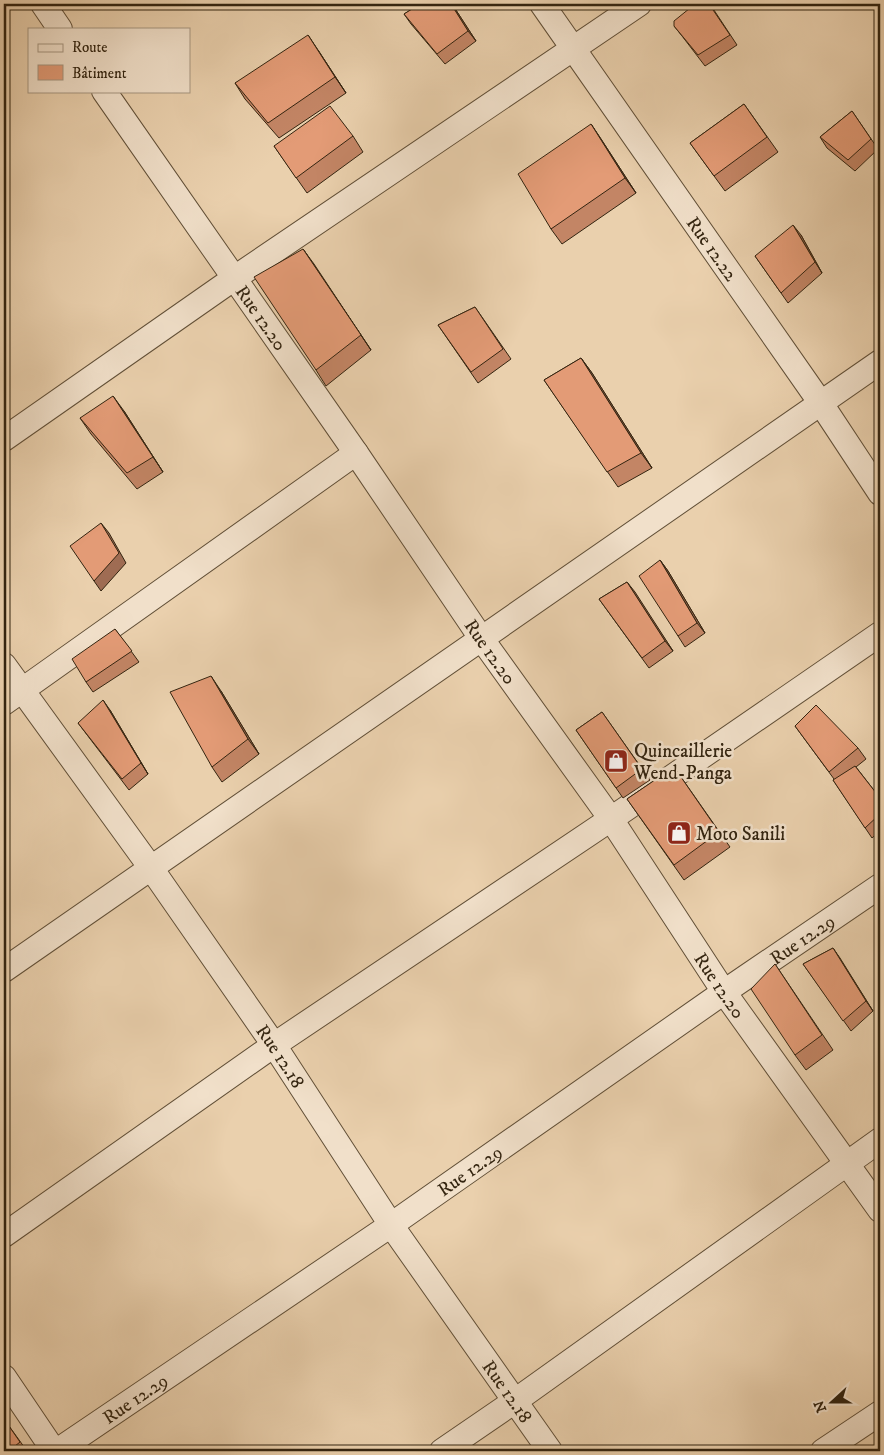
<svg xmlns="http://www.w3.org/2000/svg" width="884" height="1455" viewBox="0 0 884 1455" font-family="'IM FELL DW Pica',serif">
<style>
.lines{fill:none;stroke-linecap:round;stroke-linejoin:round}
.minor-casing{stroke:#614f37;stroke-width:26}
.minor{stroke:#f1e0ca;stroke-width:24}
.wall{fill:#c38565;stroke:#332410}
.shaded-wall{fill:#9f6c53;stroke:#332410}
.building{fill:#e39b76;stroke:#332410}
.labels{text-anchor:middle;stroke-width:5;stroke-linejoin:round;paint-order:stroke}
.street-label{font-size:19px;fill:#332410;stroke:#f1e0ca}
.poi-label{font-size:19px;fill:#332410;stroke:#f1e0ca;text-anchor:start}
</style>
<rect width="100%" height="100%" fill="#ead0ad"/>
<filter id="stains"><feTurbulence type="fractalNoise" baseFrequency=".004" numOctaves="4"/><feColorMatrix values="0 0 0 0 .2 0 0 0 0 .09 0 0 0 0 .02 0 0 0 .5 -.17"/></filter>
<radialGradient id="worn" r=".72"><stop offset=".6" stop-color="#630" stop-opacity="0"/><stop offset="1" stop-color="#630" stop-opacity=".3"/></radialGradient>
<g class="lines">
<defs>
<g id="minor">
<path d="M43,4L60,29"/>
<path id="s1" d="M542,4L820,402L880,493"/>
<path id="s2" d="M104,91L356,453L481,638L611,819L724,992L880,1210"/>
<path d="M4,439L236,277L639,4"/>
<path id="s3" d="M4,665L151,868L274,1045L391,1225L550,1451"/>
<path d="M4,703L356,453"/>
<path d="M4,970L880,362"/>
<path d="M4,1235L274,1045L611,819L880,634"/>
<path d="M4,1377L54,1451"/>
<path id="s4" d="M57,1451L391,1225L724,992L880,886"/>
<path d="M442,1451L515,1401L880,1140"/>
<path d="M823,1451L880,1413"/>
</g>
</defs>
<use href="#minor" class="minor-casing"/>
<use href="#minor" class="minor"/>
</g>
<g class="wall">
<path d="M420,4H452L476,41L445,64L411,24L404,14Z"/>
<path d="M710,4L737,45L705,66L682,36L674,26Z"/>
<path d="M318,50L346,93L279,138L245,99L235,83Z"/>
<path d="M744,104L778,152L725,191L690,143Z"/>
<path d="M852,111L878,149L855,171L827,148L820,137Z"/>
<path d="M591,124L601,139L636,193L562,244L551,229Z"/>
<path d="M353,136L363,152L307,193L274,146Z"/>
<path d="M801,235L822,273L788,303L755,256Z"/>
<path d="M303,249L371,350L326,386L316,370Z"/>
<path d="M475,307L511,359L478,383L438,325Z"/>
<path d="M581,358L592,373L652,468L618,487L544,380Z"/>
<path d="M124,411L163,472L137,489L91,434L80,418Z"/>
<path d="M660,560L668,571L705,633L685,647L678,636Z"/>
<path d="M627,582L673,651L649,668L599,599Z"/>
<path d="M115,629L139,662L93,692L86,682Z"/>
<path d="M221,691L259,754L222,782L212,767Z"/>
<path d="M110,710L148,774L129,790L78,723Z"/>
<path d="M602,712L650,780L623,798L576,730Z"/>
<path d="M795,726L858,748L866,759L856,767L880,798V831L872,838L833,780L834,779Z"/>
<path d="M674,767L730,847L684,880L627,799Z"/>
<path d="M833,948L873,1011L851,1031L803,964Z"/>
<path d="M775,964L833,1050L806,1070L795,1055Z"/>
<path d="M4,1419L27,1451H4Z"/>
</g>
<g class="shaded-wall">
<path d="M451,4H452L476,41L468,31Z"/>
<path d="M308,35L318,50L346,93L335,77Z"/>
<path d="M591,124L601,139L636,193L625,178Z"/>
<path d="M793,225L801,235L822,273L815,262Z"/>
<path d="M303,249L314,264L371,350L361,335Z"/>
<path d="M581,358L592,373L652,468L641,453Z"/>
<path d="M113,396L124,411L163,472L153,457Z"/>
<path d="M101,523L109,533L126,563L101,591L94,581Z"/>
<path d="M660,560L668,571L705,633L697,623Z"/>
<path d="M627,582L635,592L673,651L665,641Z"/>
<path d="M211,676L221,691L259,754L248,739Z"/>
<path d="M103,700L110,710L148,774L141,763Z"/>
<path d="M833,948L840,958L873,1011L866,1001Z"/>
</g>
<g class="building">
<path d="M420,4H451L468,31L437,54L404,14Z"/>
<path d="M695,4H709L730,35L698,55L674,26V21Z"/>
<path d="M308,35L335,77L268,123L235,83Z"/>
<path d="M744,104L767,137L714,176L690,143Z"/>
<path d="M330,106L353,136L296,178L274,146Z"/>
<path d="M852,111L871,139L848,160L820,137Z"/>
<path d="M591,124L625,178L551,229L518,174Z"/>
<path d="M793,225L815,262L781,293L755,256Z"/>
<path d="M303,249L361,335L316,370L254,277Z"/>
<path d="M475,307L503,349L471,372L438,325Z"/>
<path d="M581,358L641,453L607,472L544,380Z"/>
<path d="M113,396L153,457L127,473L80,418Z"/>
<path d="M101,523L119,553L94,581L70,546Z"/>
<path d="M660,560L697,623L678,636L639,576Z"/>
<path d="M627,582L665,641L642,658L599,599Z"/>
<path d="M115,629L132,651L86,682L72,659Z"/>
<path d="M211,676L248,739L212,767L170,692Z"/>
<path d="M103,700L141,763L122,779L78,723Z"/>
<path d="M816,705L858,748L829,772L795,726Z"/>
<path d="M602,712L642,769L616,788L576,730Z"/>
<path d="M855,766L880,798V814L865,828L833,780Z"/>
<path d="M674,767L719,832L674,865L627,799Z"/>
<path d="M833,948L866,1001L843,1021L803,964Z"/>
<path d="M775,964L822,1035L795,1055L751,989Z"/>
<path d="M4,1419L20,1442L9,1451H4Z"/>
</g>
<defs>
<symbol id="shop-square" viewBox="-11 -11 22 22"><rect x="-9" y="-9" width="18" height="18" rx="4" fill="#8f2418" stroke="#f1e0ca"/><path d="M-5-2.5h2.3a2.7 3.5 0 0 1 5.4 0H5L5.5 6h-11ZM-1.5-2.5h3a1.5 2.3 0 0 0-3 0Z" fill="#fff"/></symbol>
</defs>
<g fill-rule="evenodd">
<use href="#shop-square" x="602" y="747" width="28" height="28"/>
<use href="#shop-square" x="665" y="819" width="28" height="28"/>
</g>
<g class="labels">
<g class="street-label">
<text dy="7" stroke="none"><textPath href="#s1" startOffset="298">Rue 12.22</textPath></text>
<text dy="7" stroke="none"><textPath href="#s2" startOffset="276">Rue 12.20</textPath></text>
<text dy="7" stroke="none"><textPath href="#s2" startOffset="681">Rue 12.20</textPath></text>
<text dy="7" stroke="none"><textPath href="#s4" startOffset="904">Rue 12.29</textPath></text>
<text dy="7" stroke="none"><textPath href="#s2" startOffset="1086">Rue 12.20</textPath></text>
<text dy="7" stroke="none"><textPath href="#s3" startOffset="479">Rue 12.18</textPath></text>
<text dy="7" stroke="none"><textPath href="#s4" startOffset="499">Rue 12.29</textPath></text>
<text dy="7" stroke="none"><textPath href="#s3" startOffset="884">Rue 12.18</textPath></text>
<text dy="7" stroke="none"><textPath href="#s4" startOffset="94">Rue 12.29</textPath></text>
</g>
<g class="poi-label">
<text x="634" y="757">Quincaillerie<tspan x="634" dy="22">Wend-Panga</tspan></text>
<text x="696" y="840">Moto Sanili</text>
</g>
</g>
<rect width="884" height="1455" fill="none" stroke="#ead0ad" stroke-width="20"/>
<rect x="5" y="5" width="874" height="1445" fill="none" stroke="#332410" stroke-width="2.5"/>
<rect x="10" y="10" width="864" height="1435" fill="none" stroke="#332410"/>
<rect x="28" y="28" width="162" height="65" fill="#f1e0ca" stroke="#a59580"/>
<rect x="38" y="44" width="25" height="8" fill="#f1e0ca" stroke="#a59580"/>
<text x="72" y="52" font-size="15" fill="#332410">Route</text>
<rect x="38" y="65" width="25" height="15" fill="#e39b76" stroke="#a59580"/>
<text x="72" y="78" font-size="15" fill="#332410">Bâtiment</text>
<g transform="translate(832 1402) rotate(249)" stroke="#f1e0ca" stroke-width="4" paint-order="stroke">
<path d="M0-4L9 19L0 12L-9 19Z" fill="#332410"/>
<text y="-8" font-size="14" font-weight="bold" text-anchor="middle" fill="#332410">N</text>
</g>
<rect width="100%" height="100%" filter="url(#stains)"/>
<rect width="100%" height="100%" fill="url(#worn)"/>
</svg>
